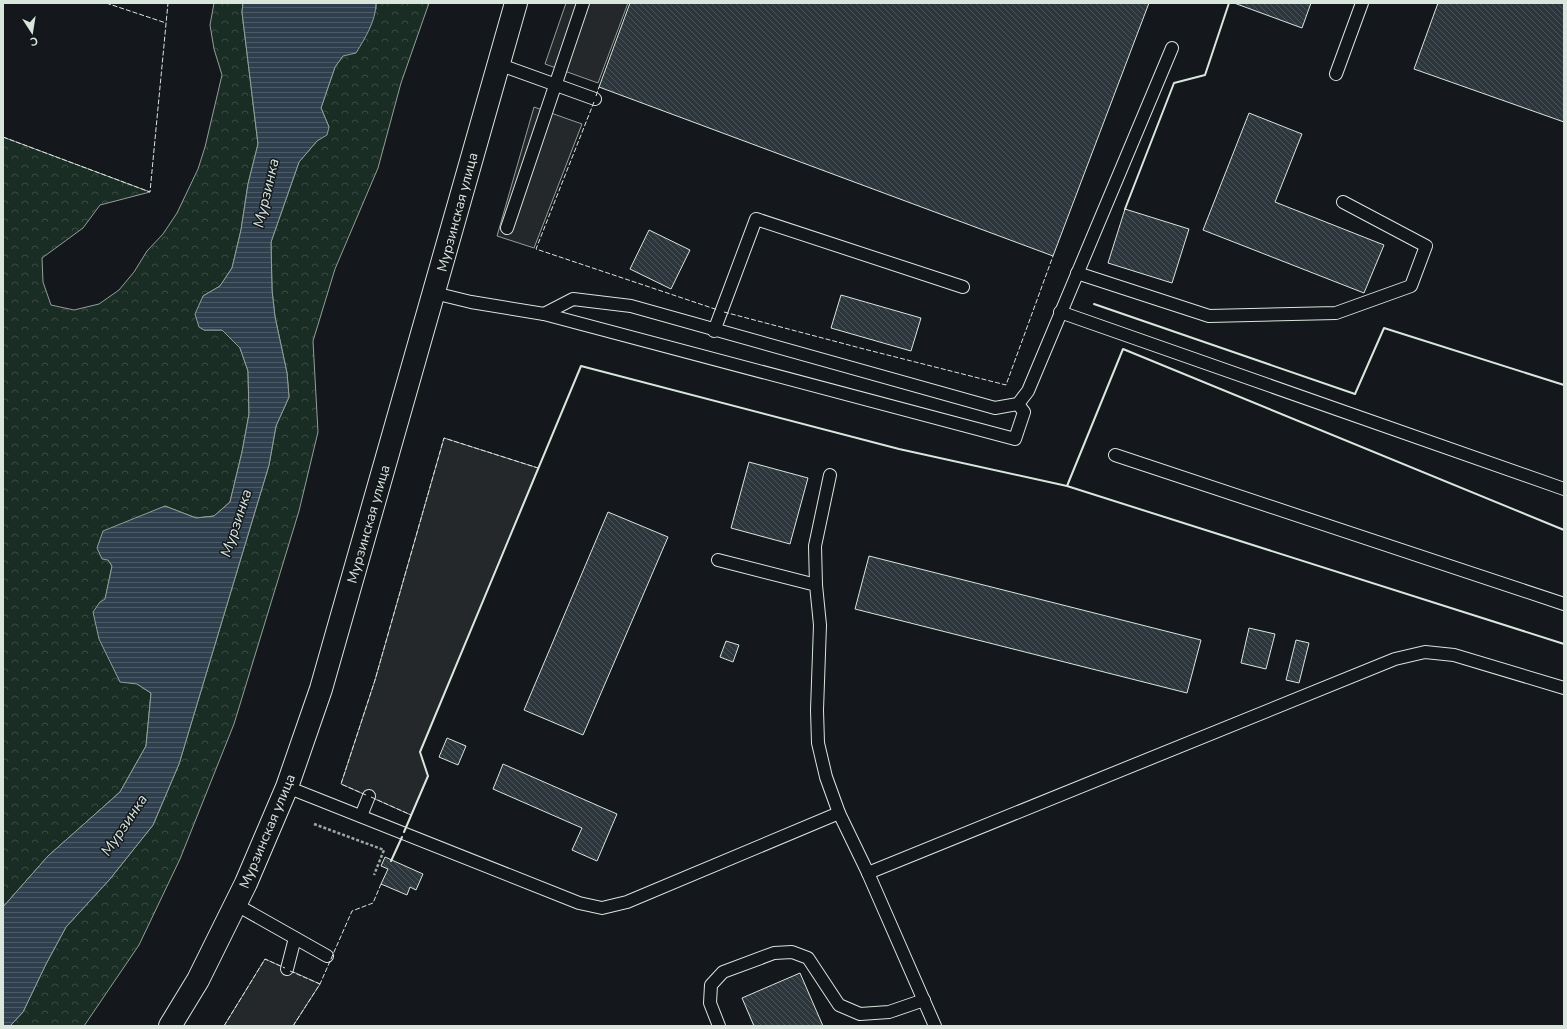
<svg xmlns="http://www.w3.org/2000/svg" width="1567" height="1029" viewBox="0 0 1567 1029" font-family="'Nunito Sans',sans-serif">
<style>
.forest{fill:url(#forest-crowns);stroke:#939e99}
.parking{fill:#24282b;stroke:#939e99}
.water{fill:url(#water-rules);stroke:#939e99}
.building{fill:url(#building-back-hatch);stroke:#d8e6dc}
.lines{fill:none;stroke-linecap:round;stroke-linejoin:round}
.service-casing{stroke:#d8e6dc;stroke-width:14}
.minor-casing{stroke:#d8e6dc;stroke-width:24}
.path{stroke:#9da8a2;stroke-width:2.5;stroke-dasharray:3 2;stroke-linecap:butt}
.service{stroke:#14181c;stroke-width:12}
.minor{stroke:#14181c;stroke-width:22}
.fence{stroke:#d8e6dc;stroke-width:1;stroke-dasharray:5 2;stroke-linecap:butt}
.wall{stroke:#d8e6dc;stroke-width:2}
.labels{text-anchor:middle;stroke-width:3;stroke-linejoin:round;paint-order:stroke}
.street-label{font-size:14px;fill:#d8e6dc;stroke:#14181c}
.water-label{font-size:15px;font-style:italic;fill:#d8e6dc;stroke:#14181c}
</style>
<defs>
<pattern id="forest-crowns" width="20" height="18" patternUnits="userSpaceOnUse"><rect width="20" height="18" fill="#1a2d24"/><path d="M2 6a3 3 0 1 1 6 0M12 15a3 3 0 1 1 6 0" fill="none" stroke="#3b4b43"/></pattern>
<pattern id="water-rules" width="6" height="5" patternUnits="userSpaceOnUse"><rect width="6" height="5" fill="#2f3f4d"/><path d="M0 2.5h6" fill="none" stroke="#4c5b66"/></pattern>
<pattern id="building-back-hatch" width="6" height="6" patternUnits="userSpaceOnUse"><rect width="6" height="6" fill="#2c363c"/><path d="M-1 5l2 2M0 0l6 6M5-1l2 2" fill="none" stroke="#4a5358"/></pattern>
</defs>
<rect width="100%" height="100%" fill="#14181c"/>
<g class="forest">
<path d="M214,3H243L242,12L258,144L248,184L241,230L232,268L220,286L203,296L204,330H222L240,348L248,371L249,414L242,452L230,502L214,516L196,518L165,506L108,560L112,566L105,600L137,684L151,693L146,746L120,792L48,856L3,907V137L150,192L100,205L83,228L42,258L43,282L51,305L74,310L99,304L119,290L134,272L147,251L163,234L177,213L198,169L205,147L222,75L214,49L210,25Z"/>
<path d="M376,3H429L401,83L378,168L335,269L313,341L318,432L299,511L234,724L180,859L139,945L84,1026H10L23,1012L46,964L66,927L110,879L153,825L179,764L269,465L276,426L289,397L287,373L275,317L272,290L271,242L299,162L329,127L321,108L335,67L376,9Z"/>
</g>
<g class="parking">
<path d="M566,3H628L598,83L545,64Z"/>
<path d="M534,107L582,124L534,248L497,236Z"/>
<path d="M444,438L538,468L420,752L428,776L411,815L341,784L375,680Z"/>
<path d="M265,959L320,984L293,1026H224Z"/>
</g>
<path class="water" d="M243,3H376C376,21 365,38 356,53L343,56L335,67L321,108L329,127L327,135L317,141L299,162L271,242L272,290L275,317L287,373L289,397L276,426L269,465L179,764L153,825L110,879L66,927L46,964L23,1012L10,1026H3V907L48,856L120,792L146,746L151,693L137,684L120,682L99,639L93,612L100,602L105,599L112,566L108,560L102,559L97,548L103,531L165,506L196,518L214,516L230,502L242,452L249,414L248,371L240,348L222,330H204L199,327L195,314L203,296L220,286L232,268L241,230L248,184L258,144L242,12Z"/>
<g class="building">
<path d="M630,3H1149L1053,256L599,87Z"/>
<path d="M1234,3H1311L1302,28Z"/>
<path d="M1438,3H1564V122L1414,69Z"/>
<path d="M1249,113L1302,134L1275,202L1384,245L1364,293L1203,230Z"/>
<path d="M1125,209L1189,229L1172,283L1108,263Z"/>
<path d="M649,230L690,250L671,289L630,269Z"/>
<path d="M841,295L921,318L911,351L831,328Z"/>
<path d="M749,462L808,478L790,544L731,528Z"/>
<path d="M608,512L668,537L583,735L524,710Z"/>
<path d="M869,556L1201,640L1187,693L855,609Z"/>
<path d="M1249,628L1275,634L1266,669L1241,663Z"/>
<path d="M1296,640L1309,643L1299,683L1286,680Z"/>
<path d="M726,641L739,645L733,662L720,657Z"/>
<path d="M447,738L466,746L458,765L439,757Z"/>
<path d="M503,764L617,814L597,861L572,850L582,828L493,789Z"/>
<path d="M385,857L423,874L416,890L410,887L407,895L381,884L388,869L381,866Z"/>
<path d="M800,973L823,1026H754L742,998Z"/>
</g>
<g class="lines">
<defs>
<g id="service">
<path d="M498,64L595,99"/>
<path d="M1336,74L1362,3"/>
<path d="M507,228L583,3"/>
<path d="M1077,273L1209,316L1336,313L1411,286L1426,246L1343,202"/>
<path d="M434,293L471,302L544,314L1015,439L1024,412L1018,404"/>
<path d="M1060,312L1564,489"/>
<path d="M544,314L573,299L631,306L995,408L1018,404L1028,391L1172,48"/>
<path d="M714,331L756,219L963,287"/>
<path d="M1115,455L1564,604"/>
<path d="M718,560L816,585L820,625L817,710L818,743L826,777L839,813"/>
<path d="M816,585L815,546L830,475"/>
<path d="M287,787L579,903L602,908L627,902L839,813L868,873L935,1026"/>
<path d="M361,816L369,796"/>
<path d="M868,873L1395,659L1425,652L1454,655L1564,688"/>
<path d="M235,904L327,956"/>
<path d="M287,969L295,938"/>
<path d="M719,1026L710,1003L711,985L723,972L774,953L792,952L808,958L839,1005L860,1014L889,1012L924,1000"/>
</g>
<path id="minor" d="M170,1026L198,980L246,883L287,787L321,689L516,3"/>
</defs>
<use href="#service" class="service-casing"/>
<use href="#minor" class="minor-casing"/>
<path class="path" d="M314,824L384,850L374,875"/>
<use href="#service" class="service"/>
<use href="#minor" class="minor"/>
<g class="fence">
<path d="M106,3L166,23"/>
<path d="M596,96L599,87"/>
<path d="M594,102L536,249L718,310"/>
<path d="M3,137L150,192L168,3"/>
<path d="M724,312L864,349L1006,385L1053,256"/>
<path d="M366,795L341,784L375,680L444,438L538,468"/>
<path d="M371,797L411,815"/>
<path d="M290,971L320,984"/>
<path d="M224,1026L265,959L285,968"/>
<path d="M293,1026L320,984L352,911L373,903L381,884"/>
</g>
<g class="wall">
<path d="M1125,209L1174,83L1205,75L1229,3"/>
<path d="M1094,304L1355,394L1384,328L1564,385"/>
<path d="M1067,486L1123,349L1564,530"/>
<path d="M404,832L428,776L420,752L581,366L899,449L1067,486L1564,644"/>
<path d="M391,861L402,837"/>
</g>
</g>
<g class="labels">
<g class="street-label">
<text transform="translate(457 212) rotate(-75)" y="5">Мурзинская улица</text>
<text transform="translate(368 524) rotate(-74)" y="5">Мурзинская улица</text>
<text transform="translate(267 831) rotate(-67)" y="5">Мурзинская улица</text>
</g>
<g class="water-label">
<text transform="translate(266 193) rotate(-77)" y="5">Мурзинка</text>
<text transform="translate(236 523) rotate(-72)" y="5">Мурзинка</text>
<text transform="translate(124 825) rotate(-56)" y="5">Мурзинка</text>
</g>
</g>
<rect width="1567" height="1029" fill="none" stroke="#d8e6dc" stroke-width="8"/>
<g transform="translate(32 32) rotate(168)" stroke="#14181c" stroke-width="3" paint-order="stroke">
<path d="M0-3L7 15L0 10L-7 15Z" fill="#d8e6dc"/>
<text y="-6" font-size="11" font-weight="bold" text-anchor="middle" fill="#d8e6dc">С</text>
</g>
</svg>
